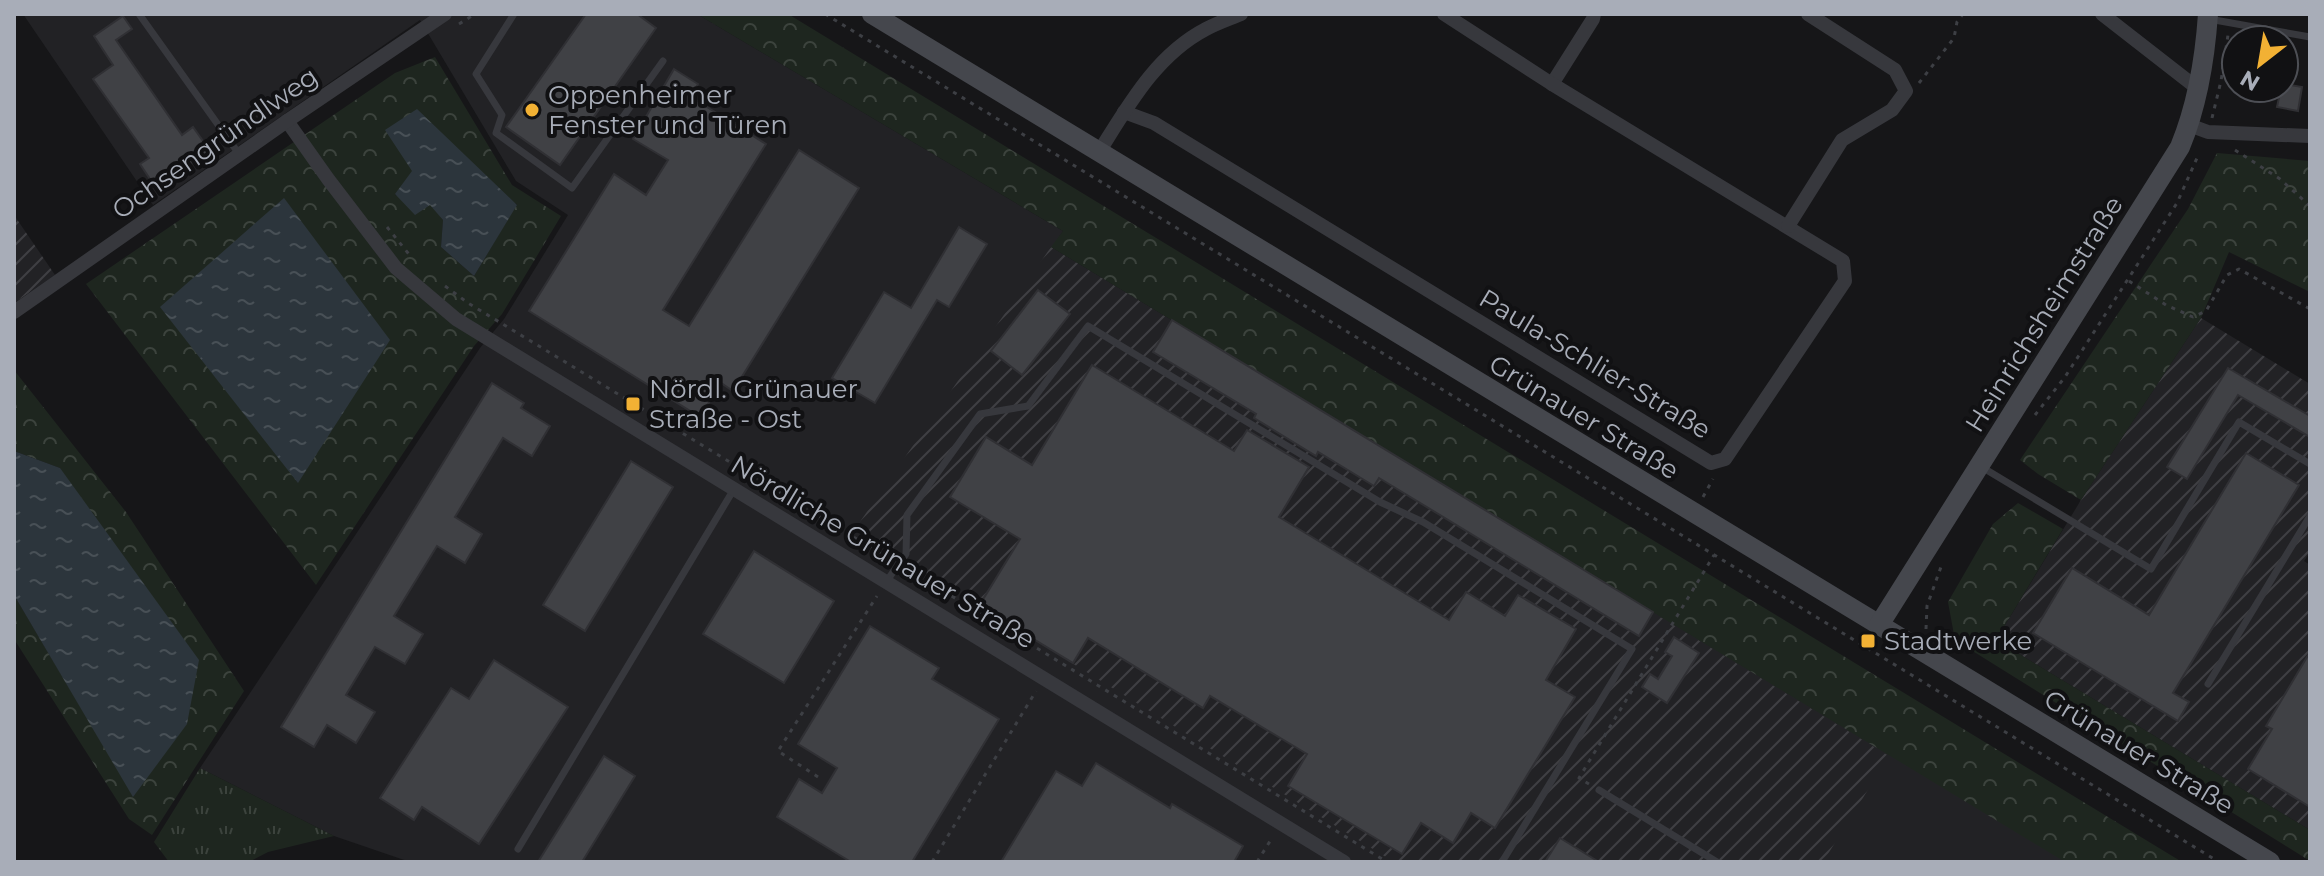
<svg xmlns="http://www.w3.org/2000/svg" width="2324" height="876" viewBox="0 0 2324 876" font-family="Montserrat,sans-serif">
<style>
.built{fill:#222225}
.industrial{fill:url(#industrial-furrows)}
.grass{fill:url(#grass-tufts)}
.forest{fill:url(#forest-crowns);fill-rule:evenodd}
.water{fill:url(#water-ripples)}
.building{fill:#404145;stroke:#303034;stroke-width:2}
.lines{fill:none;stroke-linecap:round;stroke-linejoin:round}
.path{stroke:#3d3f44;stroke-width:3;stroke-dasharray:4 6;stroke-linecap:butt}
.lane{stroke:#37383d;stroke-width:7}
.street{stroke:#37383d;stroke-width:14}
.secondary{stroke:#45474d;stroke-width:20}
.poi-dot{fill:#f2b134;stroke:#111113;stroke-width:3}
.labels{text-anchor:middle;stroke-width:8;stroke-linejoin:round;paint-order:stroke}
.poi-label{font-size:26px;fill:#a8adb8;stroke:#111113;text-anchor:start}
.street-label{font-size:26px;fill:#a8adb8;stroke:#111113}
</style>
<defs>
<pattern id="industrial-furrows" width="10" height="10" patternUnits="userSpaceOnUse" patternTransform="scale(2)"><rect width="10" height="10" fill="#222225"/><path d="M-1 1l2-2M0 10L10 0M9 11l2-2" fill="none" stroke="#3f3f43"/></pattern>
<pattern id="grass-tufts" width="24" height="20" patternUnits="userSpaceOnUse" patternTransform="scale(2)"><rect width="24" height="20" fill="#1e261f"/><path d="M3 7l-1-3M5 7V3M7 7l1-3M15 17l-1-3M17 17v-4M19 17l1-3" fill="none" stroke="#3c433d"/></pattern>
<pattern id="forest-crowns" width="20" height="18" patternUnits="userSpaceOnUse" patternTransform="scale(2)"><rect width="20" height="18" fill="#1e261f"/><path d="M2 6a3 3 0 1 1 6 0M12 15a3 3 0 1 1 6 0" fill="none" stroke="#3c433d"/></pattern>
<pattern id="water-ripples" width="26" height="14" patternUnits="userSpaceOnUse" patternTransform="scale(2)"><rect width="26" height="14" fill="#2c353c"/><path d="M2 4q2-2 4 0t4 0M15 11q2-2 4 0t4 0" fill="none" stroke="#485056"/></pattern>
</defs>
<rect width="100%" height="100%" fill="#161618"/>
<path class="built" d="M23,14H697L1063,231L1052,248L2067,862H410L334,836L200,768L480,348L504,319L568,215L516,181L420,20L153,205Z"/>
<g class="industrial">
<path d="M14,215L55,275L14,303Z"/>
<path d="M1051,247L1889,756L1823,862H1394L855,529Z"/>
<path d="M2201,318L2310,384V552L2304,561L2310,565V830L1996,640L2081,500Z"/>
</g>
<path class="grass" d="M200,768L334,836L268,852L249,862H169L154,842Z"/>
<g class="forest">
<path d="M697,14H788L2182,862H2065L1051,247L1063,231Z"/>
<path d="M435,57L512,185L561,216L502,314L474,346L316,585L86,284L395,73ZM412,172L517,204L474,276L441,247L443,220L430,204L395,195Z"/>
<path d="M2217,153L2310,161V292L2229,252L2201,318L2081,500L2038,474L2020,460L2188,209Z"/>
<path d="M14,370L126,512L244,691L152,835L129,819L14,639V595L134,797L60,468L14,451Z"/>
<path d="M2018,503L2063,529L1996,640L2310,830V861L1955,640L1948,602L1993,524Z"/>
</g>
<g class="water">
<path d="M417,109L517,205L474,276L441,247L443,220L430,205L415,215L395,194L412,171L385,130Z"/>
<path d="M284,198L390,340L298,483L160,307Z"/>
<path d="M14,451L60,468L199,660L187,724L133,797L14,595Z"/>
</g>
<g class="building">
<path d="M586,14H637L656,28L560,165L506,127Z"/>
<path d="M123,16L132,29L116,40L182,135L193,127L210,151L156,188L140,164L149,158L93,79L113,65L94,36Z"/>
<path d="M674,69L698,84L691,97L766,144L663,310L689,326L799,150L859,188L733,391L721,383L700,417L529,311L614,174L646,195L668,160L633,139Z"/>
<path d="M2284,84L2302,87L2298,111L2277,107L2281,88H2284Z"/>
<path d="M959,227L987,244L949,307L937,300L875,403L832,378L884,292L911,308Z"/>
<path d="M1038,290L1070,314L1022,375L991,351Z"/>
<path d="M1172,320L1653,612L1639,636L1379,478L1374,486L1318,452L1316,456L1254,418L1256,414L1153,352Z"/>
<path d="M1092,365L1234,451L1247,430L1309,467L1279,517L1449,620L1466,592L1505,616L1518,595L1576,629L1546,680L1575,697L1495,828L1471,813L1453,843L1421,823L1402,854L1288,786L1307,754L1210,696L1203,708L1088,638L1073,663L979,606L1020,539L950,497L986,437L1032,465Z"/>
<path d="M2228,368L2310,416V437L2238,395L2187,479L2167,467Z"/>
<path d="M492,383L524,403L521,408L550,426L532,456L503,438L455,517L482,534L465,563L437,546L394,616L423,634L405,664L375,647L346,695L375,712L356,743L327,725L314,747L281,727Z"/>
<path d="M2246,453L2299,485L2173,693L2189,702L2178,721L2033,633L2072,568L2149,615Z"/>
<path d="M631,461L673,487L585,631L543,605Z"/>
<path d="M754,551L834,601L784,683L703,634Z"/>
<path d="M870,626L939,668L932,679L999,719L912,862H851L777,817L799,779L822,793L837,768L798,744Z"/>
<path d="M1674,637L1699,653L1667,703L1642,687L1650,674L1658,679L1672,656L1665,652Z"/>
<path d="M2310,652V807L2248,769L2272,729L2266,726Z"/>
<path d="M494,660L568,707L479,844L422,807L414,820L380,798L451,688L469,699Z"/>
<path d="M604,756L635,776L582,862H538Z"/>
<path d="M1096,763L1170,808L1172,804L1243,846L1234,862H1001L1056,771L1082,786Z"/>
<path d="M1560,838L1599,862H1545Z"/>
</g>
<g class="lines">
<g class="path">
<path d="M825,14L2219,862"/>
<path d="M459,24L475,14"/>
<path d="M1919,83L1954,38L1957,22L1963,14"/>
<path d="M2212,118L2221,81L2228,35"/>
<path d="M2235,150L2280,179L2310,206"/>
<path d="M387,227L412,258"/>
<path d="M2129,281L2166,305L2193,317L2206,311L2227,275L2239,269L2310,309"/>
<path d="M445,286L468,303L888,558"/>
<path d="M2035,415L2065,377L2177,203L2197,158"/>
<path d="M1703,497L1713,479"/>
<path d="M909,570L1387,862"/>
<path d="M1926,629L1927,606L1942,564"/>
<path d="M818,777L778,751L877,596"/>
<path d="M1589,784L1579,778L1714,555"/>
<path d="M932,862L1036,691"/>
<path d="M1257,862L1272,838"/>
</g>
<g class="lane">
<path d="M139,14L239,154"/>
<path d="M514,14L476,74L502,115L496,133L572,188L663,61"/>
<path d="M2209,19L2310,37"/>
<path d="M1980,466L2151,569L2239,422L2310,464"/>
<path d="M886,582L906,554L907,515L980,414L1028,406L1088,326L1380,502L1423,522L1632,649L1502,862"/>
<path d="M2208,684L2310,516"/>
<path d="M1599,790L1717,862"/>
<path d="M518,849L734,489"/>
</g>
<g class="street">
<path d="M2102,14L2197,88"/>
<path d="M1552,84L1593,19L1594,14"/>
<path d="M1124,112L1154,123L1711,463L1725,459L1845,281L1843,261L1552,84L1444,14"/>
<path d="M287,121L328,179L396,268L456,319L1344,862"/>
<path d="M2189,125L2208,132L2310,136"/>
<path d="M1099,152C1128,106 1156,55 1206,29C1217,23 1229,19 1241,14"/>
<path d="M1788,226L1842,140L1892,110L1906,91L1895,70L1808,14"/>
<path d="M14,312L287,121L445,14"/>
</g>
<g class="secondary">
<path d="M872,14L2270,862"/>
<path d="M1879,625L2180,147C2197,106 2205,58 2208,14"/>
</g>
</g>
<g class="poi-dot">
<circle cx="532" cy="110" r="8"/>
<rect x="625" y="396" width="16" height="16" rx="4"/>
<rect x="1860" y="633" width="16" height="16" rx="4"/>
</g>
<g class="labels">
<g class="poi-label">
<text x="548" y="104">Oppenheimer<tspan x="548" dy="30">Fenster und Türen</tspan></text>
<text x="649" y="398">Nördl. Grünauer<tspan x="649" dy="30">Straße - Ost</tspan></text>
<text x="1884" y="650">Stadtwerke</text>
</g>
<g class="street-label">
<text transform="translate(215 143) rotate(-35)" y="9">Ochsengründlweg</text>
<text transform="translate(2044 314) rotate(-58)" y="9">Heinrichsheimstraße</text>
<text transform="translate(1595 364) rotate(31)" y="9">Paula-Schlier-Straße</text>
<text transform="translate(1584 417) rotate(31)" y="9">Grünauer Straße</text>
<text transform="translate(883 552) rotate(31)" y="9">Nördliche Grünauer Straße</text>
<text transform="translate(2139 752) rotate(31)" y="9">Grünauer Straße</text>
</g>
</g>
<rect width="2324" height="876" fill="none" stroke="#a8adb8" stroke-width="32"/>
<g transform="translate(2260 64) rotate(211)"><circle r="38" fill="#111113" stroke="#4d4f55" stroke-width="2"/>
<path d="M0-6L14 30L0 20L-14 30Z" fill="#f2b134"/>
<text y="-12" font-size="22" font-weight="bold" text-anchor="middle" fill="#a8adb8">N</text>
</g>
</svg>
